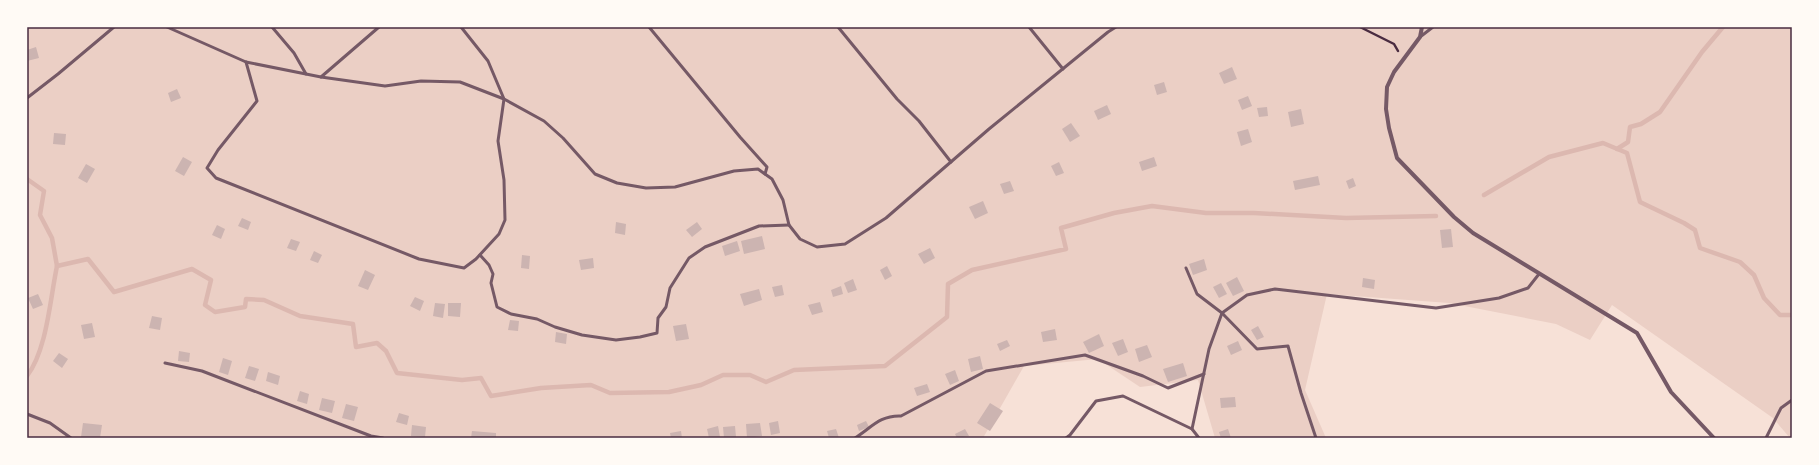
<svg xmlns="http://www.w3.org/2000/svg" width="1819" height="465" viewBox="0 0 1819 465" font-family="Lato,sans-serif">
<style>
.green{fill:#ebcfc5}
.lines{fill:none;stroke-linecap:round;stroke-linejoin:round}
.stream{stroke:#dcb8b0;stroke-width:4.5}
.building{fill:#ccb4b1}
.path{stroke:#4a2c40;stroke-width:2.5}
.service{stroke:#755966;stroke-width:3}
.minor{stroke:#755966;stroke-width:4}
.neatline{fill:none;stroke:#4a2c40;stroke-width:1.5}
</style>
<rect width="100%" height="100%" fill="#f7e1d7"/>
<path class="green" d="M27,27H1792V438H1790L1773,418L1612,305L1590,340L1556,324L1449,303L1327,294L1305,390L1326,438H1215L1198,380L1140,387L1098,359L1024,366L983,438H27Z"/>
<g class="lines">
<g class="stream">
<path d="M1617,149L1628,142L1630,127L1641,124L1660,112L1702,52L1723,27"/>
<path d="M27,179L44,191L40,215L52,238L57,266L88,259L114,292L192,269L211,280L205,305L215,312L245,307L246,299L264,300L300,316L353,324L356,347L377,343L386,351L397,373L462,380L481,378L491,396L541,388L591,385L610,393L669,392L701,385L723,375H750L766,382L794,370L885,366L947,317L948,284L972,270L1066,249L1061,228L1114,213L1152,206L1206,213H1254L1346,218L1436,216"/>
<path d="M1484,195L1549,157L1603,143L1627,153L1640,202L1684,223L1695,230L1700,248L1740,262L1754,275L1764,298L1780,315H1792"/>
<path d="M27,376C47,350 50,299 57,266"/>
</g>
</g>
<g class="building">
<path d="M36,47L39,58L27,61V50Z"/>
<path d="M1232,67L1237,79L1224,84L1219,73Z"/>
<path d="M1164,82L1167,92L1157,95L1154,85Z"/>
<path d="M177,89L181,98L171,102L168,93Z"/>
<path d="M1248,96L1252,106L1242,110L1238,100Z"/>
<path d="M1107,105L1111,114L1098,120L1094,111Z"/>
<path d="M1267,107L1268,116L1259,117L1257,108Z"/>
<path d="M1301,109L1304,124L1291,127L1288,112Z"/>
<path d="M1071,123L1080,136L1070,142L1062,129Z"/>
<path d="M1248,129L1252,142L1241,146L1237,132Z"/>
<path d="M54,133L66,134L65,145L53,144Z"/>
<path d="M183,157L192,162L184,176L175,171Z"/>
<path d="M1154,157L1157,166L1142,171L1139,162Z"/>
<path d="M1059,162L1064,173L1056,176L1051,166Z"/>
<path d="M86,164L95,169L87,183L78,178Z"/>
<path d="M1318,176L1320,185L1295,190L1293,181Z"/>
<path d="M1353,178L1356,186L1349,189L1346,181Z"/>
<path d="M1010,181L1014,191L1004,194L1000,184Z"/>
<path d="M983,201L988,213L975,219L969,207Z"/>
<path d="M242,218L251,222L248,230L238,226Z"/>
<path d="M616,222L626,224L625,235L615,233Z"/>
<path d="M697,222L702,229L692,237L686,230Z"/>
<path d="M217,225L225,229L221,239L212,235Z"/>
<path d="M1451,229L1453,247L1442,248L1440,230Z"/>
<path d="M762,236L765,249L744,254L741,241Z"/>
<path d="M291,239L300,242L296,251L287,248Z"/>
<path d="M737,241L740,251L725,256L722,246Z"/>
<path d="M930,248L935,258L924,264L918,254Z"/>
<path d="M314,251L322,255L318,263L310,260Z"/>
<path d="M522,255L530,256L529,269L521,268Z"/>
<path d="M593,258L594,268L581,270L579,260Z"/>
<path d="M1204,259L1207,270L1193,275L1189,264Z"/>
<path d="M887,266L892,276L885,280L880,270Z"/>
<path d="M365,270L375,275L368,290L358,286Z"/>
<path d="M1237,277L1244,291L1233,296L1226,283Z"/>
<path d="M1363,278L1375,280L1374,289L1362,287Z"/>
<path d="M853,279L857,290L848,293L844,283Z"/>
<path d="M1221,283L1227,294L1219,298L1213,287Z"/>
<path d="M782,285L784,295L775,297L772,287Z"/>
<path d="M841,286L843,294L833,297L831,290Z"/>
<path d="M759,289L762,300L744,306L740,294Z"/>
<path d="M38,294L43,305L33,309L28,298Z"/>
<path d="M415,297L424,301L420,311L410,306Z"/>
<path d="M820,302L823,312L812,315L808,305Z"/>
<path d="M435,303L445,304L443,318L433,316Z"/>
<path d="M448,303H461L460,317L448,316Z"/>
<path d="M152,316L162,318L160,330L149,328Z"/>
<path d="M510,320L519,321L518,331L508,330Z"/>
<path d="M92,323L95,337L84,339L81,325Z"/>
<path d="M686,324L689,339L676,341L673,326Z"/>
<path d="M1258,326L1264,337L1257,340L1251,330Z"/>
<path d="M1055,329L1057,340L1043,342L1041,332Z"/>
<path d="M556,332L567,334L566,344L555,342Z"/>
<path d="M1099,334L1104,346L1089,353L1083,342Z"/>
<path d="M1123,339L1128,352L1118,356L1112,343Z"/>
<path d="M1007,340L1010,346L1000,351L997,344Z"/>
<path d="M1238,341L1242,350L1231,355L1227,346Z"/>
<path d="M1147,345L1152,357L1139,362L1135,349Z"/>
<path d="M179,351L190,353L189,362L178,361Z"/>
<path d="M59,353L68,359L62,368L53,361Z"/>
<path d="M980,356L983,369L971,372L968,359Z"/>
<path d="M223,358L232,361L228,375L219,372Z"/>
<path d="M1183,363L1187,376L1168,382L1163,369Z"/>
<path d="M249,366L259,369L255,381L245,378Z"/>
<path d="M955,370L959,381L950,385L945,374Z"/>
<path d="M268,372L280,376L278,385L266,381Z"/>
<path d="M927,384L930,392L917,396L914,388Z"/>
<path d="M300,391L309,394L307,404L297,401Z"/>
<path d="M1235,397L1236,407L1221,408L1220,398Z"/>
<path d="M322,398L335,401L332,413L319,410Z"/>
<path d="M990,403L1003,411L990,431L977,423Z"/>
<path d="M346,404L358,407L354,421L342,418Z"/>
<path d="M399,413L409,416L407,425L396,422Z"/>
<path d="M778,421L780,433L771,435L769,423Z"/>
<path d="M866,421L869,427L859,431L857,425Z"/>
<path d="M83,423L102,425L100,438L81,437Z"/>
<path d="M760,423L762,436L747,438L746,424Z"/>
<path d="M412,425L426,427L425,437L411,436Z"/>
<path d="M718,426L720,437L709,438L707,429Z"/>
<path d="M735,426L736,437L724,438L723,427Z"/>
<path d="M836,429L839,438H829L827,431Z"/>
<path d="M965,429L969,436L957,438L955,434Z"/>
<path d="M1228,429L1231,438H1221L1219,432Z"/>
<path d="M472,431L496,433V438H471Z"/>
<path d="M681,431L682,438H671L670,433Z"/>
</g>
<g class="lines">
<path class="path" d="M1360,27L1394,44L1398,51"/>
<g class="service">
<path d="M167,27L246,62L321,77L385,86L421,81L460,82L504,99L544,121L563,138L595,174L617,183L646,188L675,187L734,171L758,169L772,179L783,200L789,225L800,239L817,247L845,244L886,218L989,129L1108,32L1116,27"/>
<path d="M272,27L294,53L306,74"/>
<path d="M649,27L740,137L767,167L765,174"/>
<path d="M838,27L897,99L919,121L951,162"/>
<path d="M1029,27L1063,69"/>
<path d="M1420,37L1433,27"/>
<path d="M246,62L257,101L218,150L207,168L216,178L419,259L464,268L476,259L499,234L505,220L504,180L498,141L504,99L488,61L461,27"/>
<path d="M321,77L379,27"/>
<path d="M27,98L58,74L114,27"/>
<path d="M480,255L489,265L493,274L491,283L497,307L511,314L537,319L555,327L582,335L616,340L640,337L657,333L658,318L666,307L670,288L689,258L705,247L759,226L789,225"/>
<path d="M1186,268L1197,294L1222,313L1257,349L1288,346L1301,393L1316,438"/>
<path d="M165,363L202,371L371,436L383,438"/>
<path d="M27,414L50,423L71,438"/>
<path d="M1192,429L1209,349L1222,313L1247,295L1275,289L1436,308L1499,298L1528,288L1539,274"/>
<path d="M855,438C871,428 880,415 901,416L986,371L1085,355L1143,376L1168,388L1204,374"/>
<path d="M1066,438L1070,435L1096,401L1123,396L1192,429L1199,438"/>
<path d="M1766,438L1781,408L1792,400"/>
</g>
<path class="minor" d="M1422,27L1420,37L1394,72L1387,87L1386,109L1389,128L1397,158L1454,217L1473,233L1637,333L1671,392L1714,438"/>
</g>
<rect width="1819" height="465" fill="none" stroke="#fffaf5" stroke-width="56"/>
<rect x="28" y="28" width="1763" height="409" class="neatline"/>
</svg>
